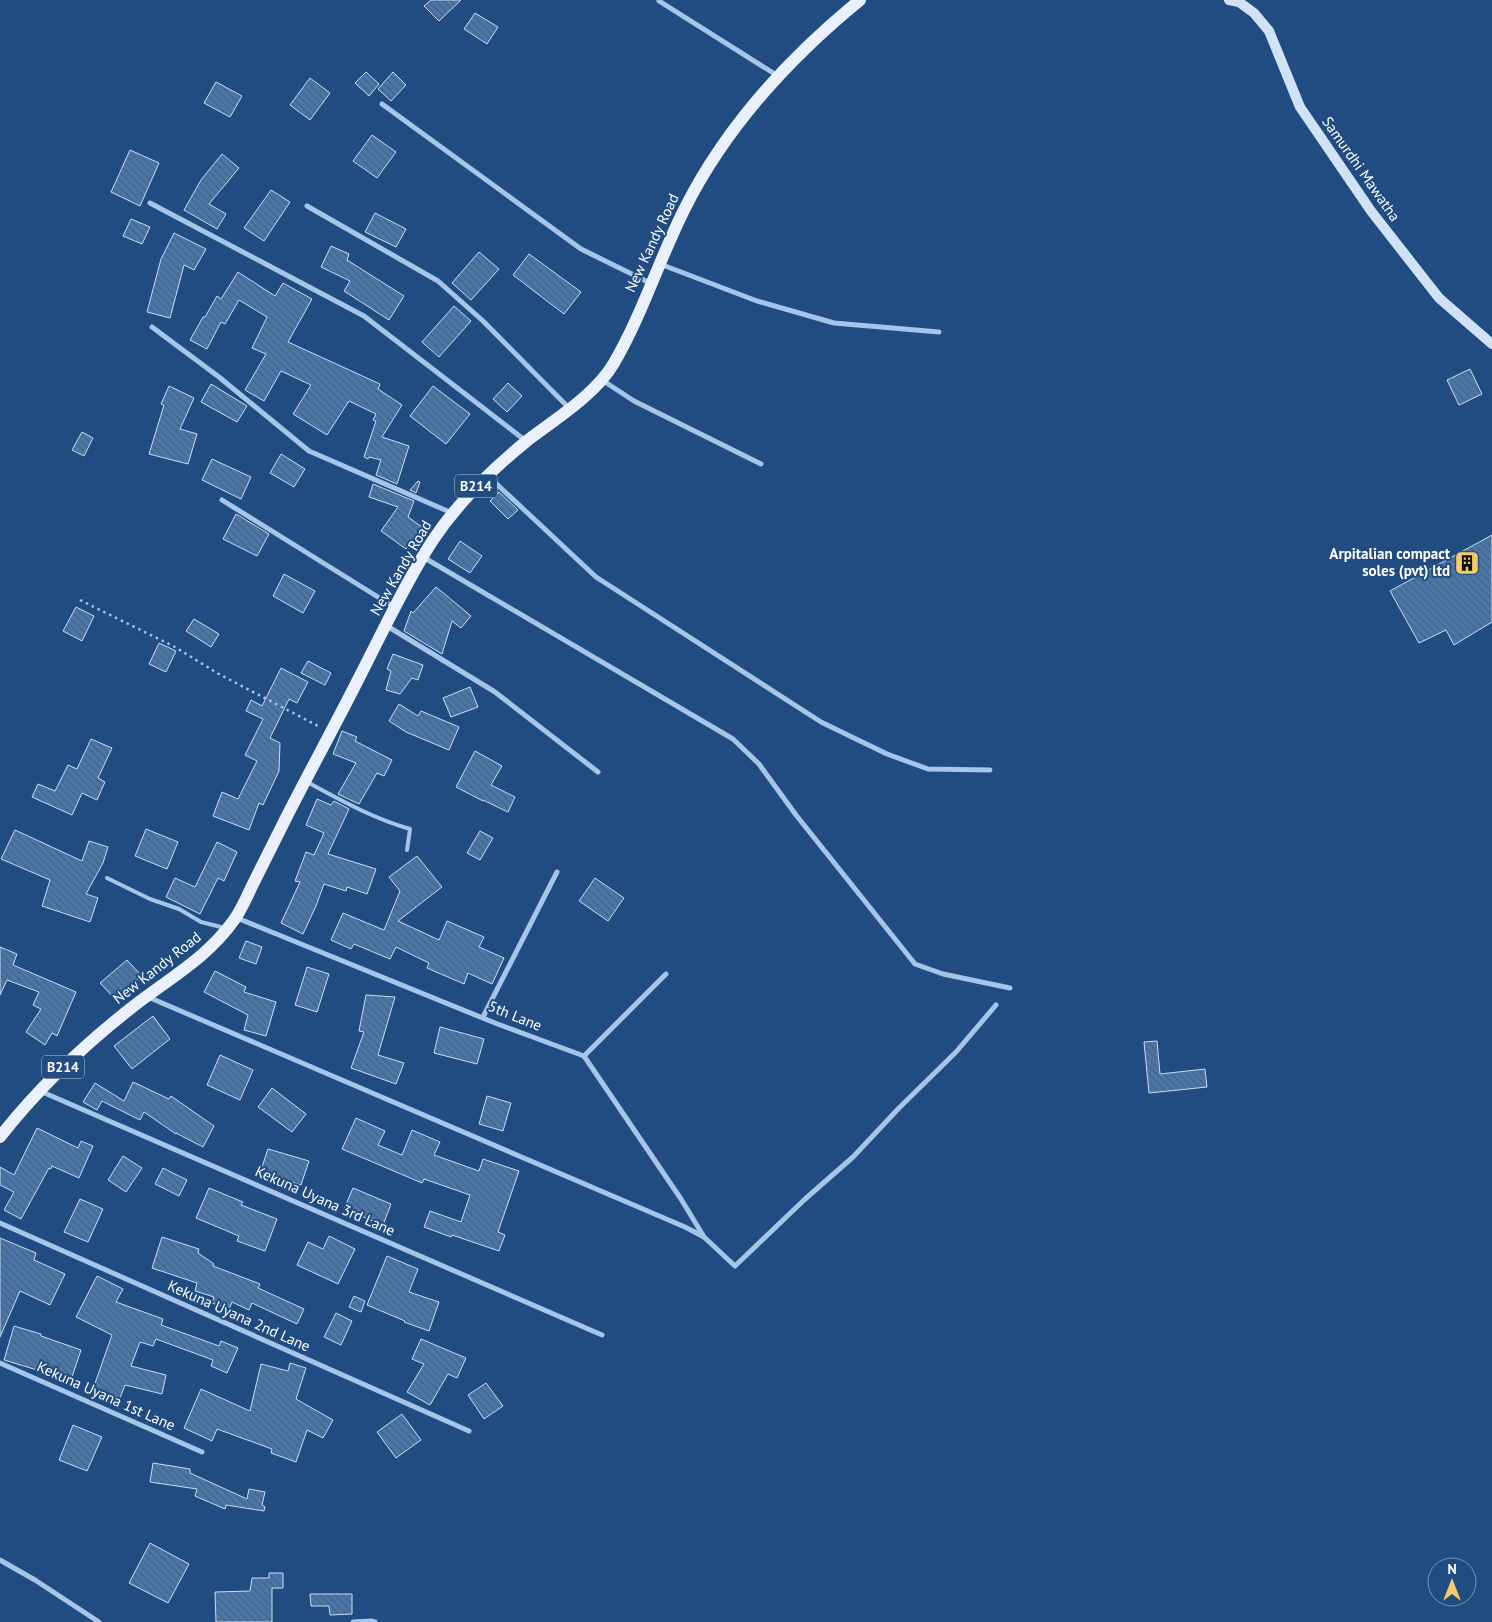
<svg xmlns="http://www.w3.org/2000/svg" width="1492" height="1622" viewBox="0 0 1492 1622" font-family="'PT Sans',sans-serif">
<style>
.building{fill:url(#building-back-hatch);stroke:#cbdff6}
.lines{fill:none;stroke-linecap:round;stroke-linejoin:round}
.path{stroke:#a7c5e8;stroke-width:2.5;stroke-dasharray:2.5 4;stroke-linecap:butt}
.lane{stroke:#a7c5e8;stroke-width:4}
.street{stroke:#a7c5e8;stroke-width:5}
.secondary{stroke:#d2e2f6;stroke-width:10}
.primary{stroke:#eaf1fd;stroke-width:12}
.labels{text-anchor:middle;stroke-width:4;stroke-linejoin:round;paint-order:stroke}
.shield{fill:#214c81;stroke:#bcc9d9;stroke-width:1}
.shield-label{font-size:14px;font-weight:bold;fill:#fff}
.street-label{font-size:15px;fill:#fff;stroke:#214c81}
.poi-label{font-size:15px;font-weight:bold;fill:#fff;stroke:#214c81;text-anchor:end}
</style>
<defs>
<pattern id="building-back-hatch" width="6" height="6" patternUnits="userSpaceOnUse" patternTransform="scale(1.25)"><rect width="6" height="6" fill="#4a76aa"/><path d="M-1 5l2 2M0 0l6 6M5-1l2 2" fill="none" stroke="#4b617b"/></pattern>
</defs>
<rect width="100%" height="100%" fill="#214c81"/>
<g class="building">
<path d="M431,0H461L439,21L424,6Z"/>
<path d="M475,13L498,27L487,44L464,29Z"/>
<path d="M366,72L379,84L369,96L355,83Z"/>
<path d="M393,72L406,85L391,101L378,89Z"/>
<path d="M310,78L330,93L310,120L290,105Z"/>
<path d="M216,82L242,96L230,117L204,103Z"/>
<path d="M372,135L396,152L377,178L353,161Z"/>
<path d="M130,150L159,163L140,206L111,192Z"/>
<path d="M222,154L239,168L209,204L226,214L217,229L184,210L201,180Z"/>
<path d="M271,190L290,202L264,241L244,228Z"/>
<path d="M375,213L406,229L396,247L365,232Z"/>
<path d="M131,219L150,227L142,244L123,236Z"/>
<path d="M174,233L206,249L194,270L184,265L170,318L147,312L161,259Z"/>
<path d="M331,246L349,254L347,260L404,296L389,320L344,291L350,281L321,267Z"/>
<path d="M479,252L499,269L471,300L452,283Z"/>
<path d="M529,254L581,292L564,314L513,275Z"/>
<path d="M238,272L275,296L283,283L312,299L288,342L380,384L378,389L402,405L382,437L409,446L397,484L376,475L381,460L369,457L368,459L364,457L376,421L373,420L376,414L349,401L327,435L293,414L311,385L281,371L264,401L245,390L266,354L252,348L267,317L239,300L225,324L221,322L207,349L190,340L203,317H205L217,296L221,299Z"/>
<path d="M454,306L471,321L439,357L422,342Z"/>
<path d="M1470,369L1482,394L1459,405L1447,380Z"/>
<path d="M508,383L522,396L507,412L493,399Z"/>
<path d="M211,384L247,406L237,422L201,402Z"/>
<path d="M169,386L194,398L180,429L197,434L188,464L149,454L164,405L161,404Z"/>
<path d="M433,386L470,414L446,444L410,416Z"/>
<path d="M82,432L93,438L84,456L72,450Z"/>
<path d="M281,454L305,469L294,487L270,473Z"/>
<path d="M212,459L251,477L241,499L202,480Z"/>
<path d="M418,481L420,482L416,493L410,490Z"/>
<path d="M373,484L414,501L408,517L422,527L406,549L381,531L398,507L369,497Z"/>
<path d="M499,492L518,510L508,519L490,501Z"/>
<path d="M236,514L269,534L257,556L223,539Z"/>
<path d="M1492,535V622L1454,645L1446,630L1419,643L1390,591Z"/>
<path d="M460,541L482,556L470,573L448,559Z"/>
<path d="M284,574L315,591L303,613L273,596Z"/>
<path d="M436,587L471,616L461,628L452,621L442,654L404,631L411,611L413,613Z"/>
<path d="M76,607L94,616L82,641L63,631Z"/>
<path d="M194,619L219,634L211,647L186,631Z"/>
<path d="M159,643L176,651L166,672L149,664Z"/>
<path d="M393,654L423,665L418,680L412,678L400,694L386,690L391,671L387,669Z"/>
<path d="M308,661L331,673L325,685L301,673Z"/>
<path d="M281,668L308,682L297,703L289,699L270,738L280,743L279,771L263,805L259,803L249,830L213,816L222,792L238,799L257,761L245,755L263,719L246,711L251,700L262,706Z"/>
<path d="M470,687L478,707L451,717L443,698Z"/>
<path d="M399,704L418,716L421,711L459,727L449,750L406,732L389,721Z"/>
<path d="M342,731L357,737L355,741L392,760L384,776L377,773L359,804L338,794L356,763L333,754Z"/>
<path d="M91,739L112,748L98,778L105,782L97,800L82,793L72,815L32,797L38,784L55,791L68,765L77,769Z"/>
<path d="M475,751L502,766L491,785L515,797L508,812L483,800V801L456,787Z"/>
<path d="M317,799L331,805L334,801L349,809L328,854L376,869L367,894L347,887L346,891L324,884L316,906L303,934L281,923L300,882L295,881L306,852L314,855L324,833L306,825Z"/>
<path d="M146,829L178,842L167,869L135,856Z"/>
<path d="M15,830L82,861L89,841L108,847L103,863L86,894L98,898L90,922L42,906L50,880L1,859Z"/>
<path d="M480,831L493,838L480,860L467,853Z"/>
<path d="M217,842L237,852L224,881L218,878L200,914L166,897L175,878L195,887Z"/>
<path d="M417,856L442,887L398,921L439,940L447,921L484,937L479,947L504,958L492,984L468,973L464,984L427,968L429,963L396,947L390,959L354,944L351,949L331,940L343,913L384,930L400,891L389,877Z"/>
<path d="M595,878L624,898L608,921L579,901Z"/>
<path d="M246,941L262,947L256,964L239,958Z"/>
<path d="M0,947L17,954L13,965L76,992L57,1036L52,1033L45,1045L26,1032L41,1009L33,1005L39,992L7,980L0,995Z"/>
<path d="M127,960L142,976L115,999L100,983Z"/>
<path d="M307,967L329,974L317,1012L295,1005Z"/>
<path d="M215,971L246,987L244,992L276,1002L266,1036L244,1030L248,1015L204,992Z"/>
<path d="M366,995L395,997L378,1055L404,1063L396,1084L351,1068L364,1032L359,1031Z"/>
<path d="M153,1016L170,1039L132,1069L114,1046Z"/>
<path d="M440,1027L484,1039L477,1064L434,1053Z"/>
<path d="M1157,1041L1160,1074L1205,1069L1207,1087L1149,1093L1144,1042Z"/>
<path d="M220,1055L253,1070L240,1100L207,1085Z"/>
<path d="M133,1082L169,1099L171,1096L214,1126L203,1147L176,1133V1134L144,1112L140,1120L102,1101L97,1110L83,1102L95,1083L124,1101Z"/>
<path d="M272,1088L306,1114L292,1132L258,1107Z"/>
<path d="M487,1096L511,1103L503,1131L479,1124Z"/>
<path d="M356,1118L385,1131L378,1145L402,1155L412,1130L440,1142L434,1155L479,1171L483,1159L519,1171L498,1232L505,1235L499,1251L452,1235L451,1237L424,1227L430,1211L461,1222L470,1195L424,1179L422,1183L342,1149Z"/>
<path d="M37,1128L78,1148L81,1141L93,1146L79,1178L52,1166L51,1169L49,1168L21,1219L4,1210L14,1192L0,1185V1167L14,1175Z"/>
<path d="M268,1149L309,1161L301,1185L260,1173Z"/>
<path d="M123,1156L142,1168L126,1192L108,1180Z"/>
<path d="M163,1168L187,1180L179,1196L155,1184Z"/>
<path d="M209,1188L243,1202L241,1205L277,1219L265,1251L237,1241L239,1236L196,1218Z"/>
<path d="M353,1188L391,1204L383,1225L344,1209Z"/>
<path d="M80,1199L103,1209L88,1242L64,1232Z"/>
<path d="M329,1236L355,1249L338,1284L297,1265L308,1242L323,1249Z"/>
<path d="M162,1237L199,1249L198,1253L214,1264L213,1266L260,1284L258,1288L304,1309L297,1324L252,1303L249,1310L232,1302L229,1309L212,1303L214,1297L195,1291L197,1283L152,1268Z"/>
<path d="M0,1238L36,1253L34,1260L65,1274L50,1305L20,1291L0,1337Z"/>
<path d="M387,1256L418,1269L409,1292L439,1302L429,1331L404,1322L405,1321L367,1305Z"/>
<path d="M97,1276L123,1289L116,1302L163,1319L161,1325L219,1346L221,1341L238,1348L227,1373L211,1366L213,1360L156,1339L153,1346L140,1342L131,1366L166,1375L162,1394L125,1385L120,1398L93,1389L112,1335L76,1317Z"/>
<path d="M354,1296L365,1301L361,1312L349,1307Z"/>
<path d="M336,1313L352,1321L341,1345L324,1337Z"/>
<path d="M14,1326L41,1334V1336L81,1350L70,1383L46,1375L47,1373L4,1360Z"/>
<path d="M421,1339L466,1358L457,1378L448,1374L430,1405L407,1392L424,1364L412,1359Z"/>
<path d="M290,1363L306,1368L296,1399L333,1420L323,1438L307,1430L296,1462L271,1453L272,1449L217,1429L212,1441L184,1428L201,1389L250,1411L261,1364L288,1371Z"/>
<path d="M486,1383L503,1406L484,1419L468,1395Z"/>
<path d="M402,1414L421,1440L396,1458L377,1432Z"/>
<path d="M73,1425L102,1437L87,1471L59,1460Z"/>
<path d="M153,1463L190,1469V1473L247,1499L249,1489L265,1492L262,1505L265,1507L264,1511L226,1505L225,1509L195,1496L197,1489L150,1482Z"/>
<path d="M150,1543L189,1564L168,1603L129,1583Z"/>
<path d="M269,1573H283V1588H272V1622H216L215,1592L250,1591L252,1578H269Z"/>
<path d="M310,1594H352V1614L330,1615L329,1606H311Z"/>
</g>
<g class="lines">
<path class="path" d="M80,600L175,647L217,673L318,726"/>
<g class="lane">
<path d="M307,782C340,800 374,819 410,829L407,850"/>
<path d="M107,878L150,899L179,909L201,922L225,928"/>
</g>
<g class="street">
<path d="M659,1L778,76"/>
<path d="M382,104L581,249L650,283"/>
<path d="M150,203L364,316L526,441"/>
<path d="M307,206L438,281L483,321L569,408"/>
<path d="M660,264L757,301L834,323L939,332"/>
<path d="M152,327L219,377L309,451L452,513"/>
<path d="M602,380L634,401L761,464"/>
<path d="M488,476L596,577L821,722L887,754L928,769L990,770"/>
<path d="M222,500L394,607"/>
<path d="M423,557L733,739L759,764L796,815L915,964L943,974L1010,988"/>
<path d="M387,626L495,692L598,772"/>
<path d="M237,918L495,1023L584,1056L681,1199L704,1237"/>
<path d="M148,997L685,1227L704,1237L735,1266L804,1200L853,1157L899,1108L956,1052L996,1005"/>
<path d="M483,1017L557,872"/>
<path d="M584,1056L666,974"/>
<path d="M40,1091L602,1335"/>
<path d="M0,1223L469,1431"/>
<path d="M0,1363L202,1452"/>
<path d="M0,1560L35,1580L99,1622"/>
<path d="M353,1622L371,1621L375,1622"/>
</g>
<path class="secondary" d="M1229,0L1239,2L1254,13L1269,31L1300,107L1371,211L1439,298L1492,344"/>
<path class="primary" d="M0,1137C39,1087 85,1044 135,1005C170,978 208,957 234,920C242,909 248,894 254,882C265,860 276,838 287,816C312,767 339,718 364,668C386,625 407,580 433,540C459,501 492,469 528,440C557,418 596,394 614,363C642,315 659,260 684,210C725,128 789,58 860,0"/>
</g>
<defs>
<symbol id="building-square" viewBox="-11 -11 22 22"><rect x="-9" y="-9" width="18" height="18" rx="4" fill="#f4cb69" stroke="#214c81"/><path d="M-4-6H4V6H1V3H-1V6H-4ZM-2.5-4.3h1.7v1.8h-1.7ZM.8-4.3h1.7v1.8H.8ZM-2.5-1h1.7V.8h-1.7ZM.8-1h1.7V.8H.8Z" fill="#111"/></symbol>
</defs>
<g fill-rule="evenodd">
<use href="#building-square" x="1453" y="549" width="28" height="28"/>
</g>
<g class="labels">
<g class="shield">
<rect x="455" y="474.5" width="42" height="23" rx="4"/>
<rect x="42" y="1055.5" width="42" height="23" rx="4"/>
</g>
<g class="shield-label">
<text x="476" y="491">B214</text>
<text x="63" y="1072">B214</text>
</g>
<g class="street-label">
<text transform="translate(1361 169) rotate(55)" y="5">Samurdhi Mawatha</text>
<text transform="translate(652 243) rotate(-65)" y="5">New Kandy Road</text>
<text transform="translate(401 568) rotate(-60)" y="5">New Kandy Road</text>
<text transform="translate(157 968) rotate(-38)" y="5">New Kandy Road</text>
<text transform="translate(515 1016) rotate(22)" y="5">5th Lane</text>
<text transform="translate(325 1201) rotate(24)" y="5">Kekuna Uyana 3rd Lane</text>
<text transform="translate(239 1316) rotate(24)" y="5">Kekuna Uyana 2nd Lane</text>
<text transform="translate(106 1396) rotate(24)" y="5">Kekuna Uyana 1st Lane</text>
</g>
<g class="poi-label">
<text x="1450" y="559">Arpitalian compact<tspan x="1450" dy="17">soles (pvt) ltd</tspan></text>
</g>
</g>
<g transform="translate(1452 1582)"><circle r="24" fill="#214c81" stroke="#7a94b3"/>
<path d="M0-4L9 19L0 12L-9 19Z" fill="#f4cb69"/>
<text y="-8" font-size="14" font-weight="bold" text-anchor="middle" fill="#ffffff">N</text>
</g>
</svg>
